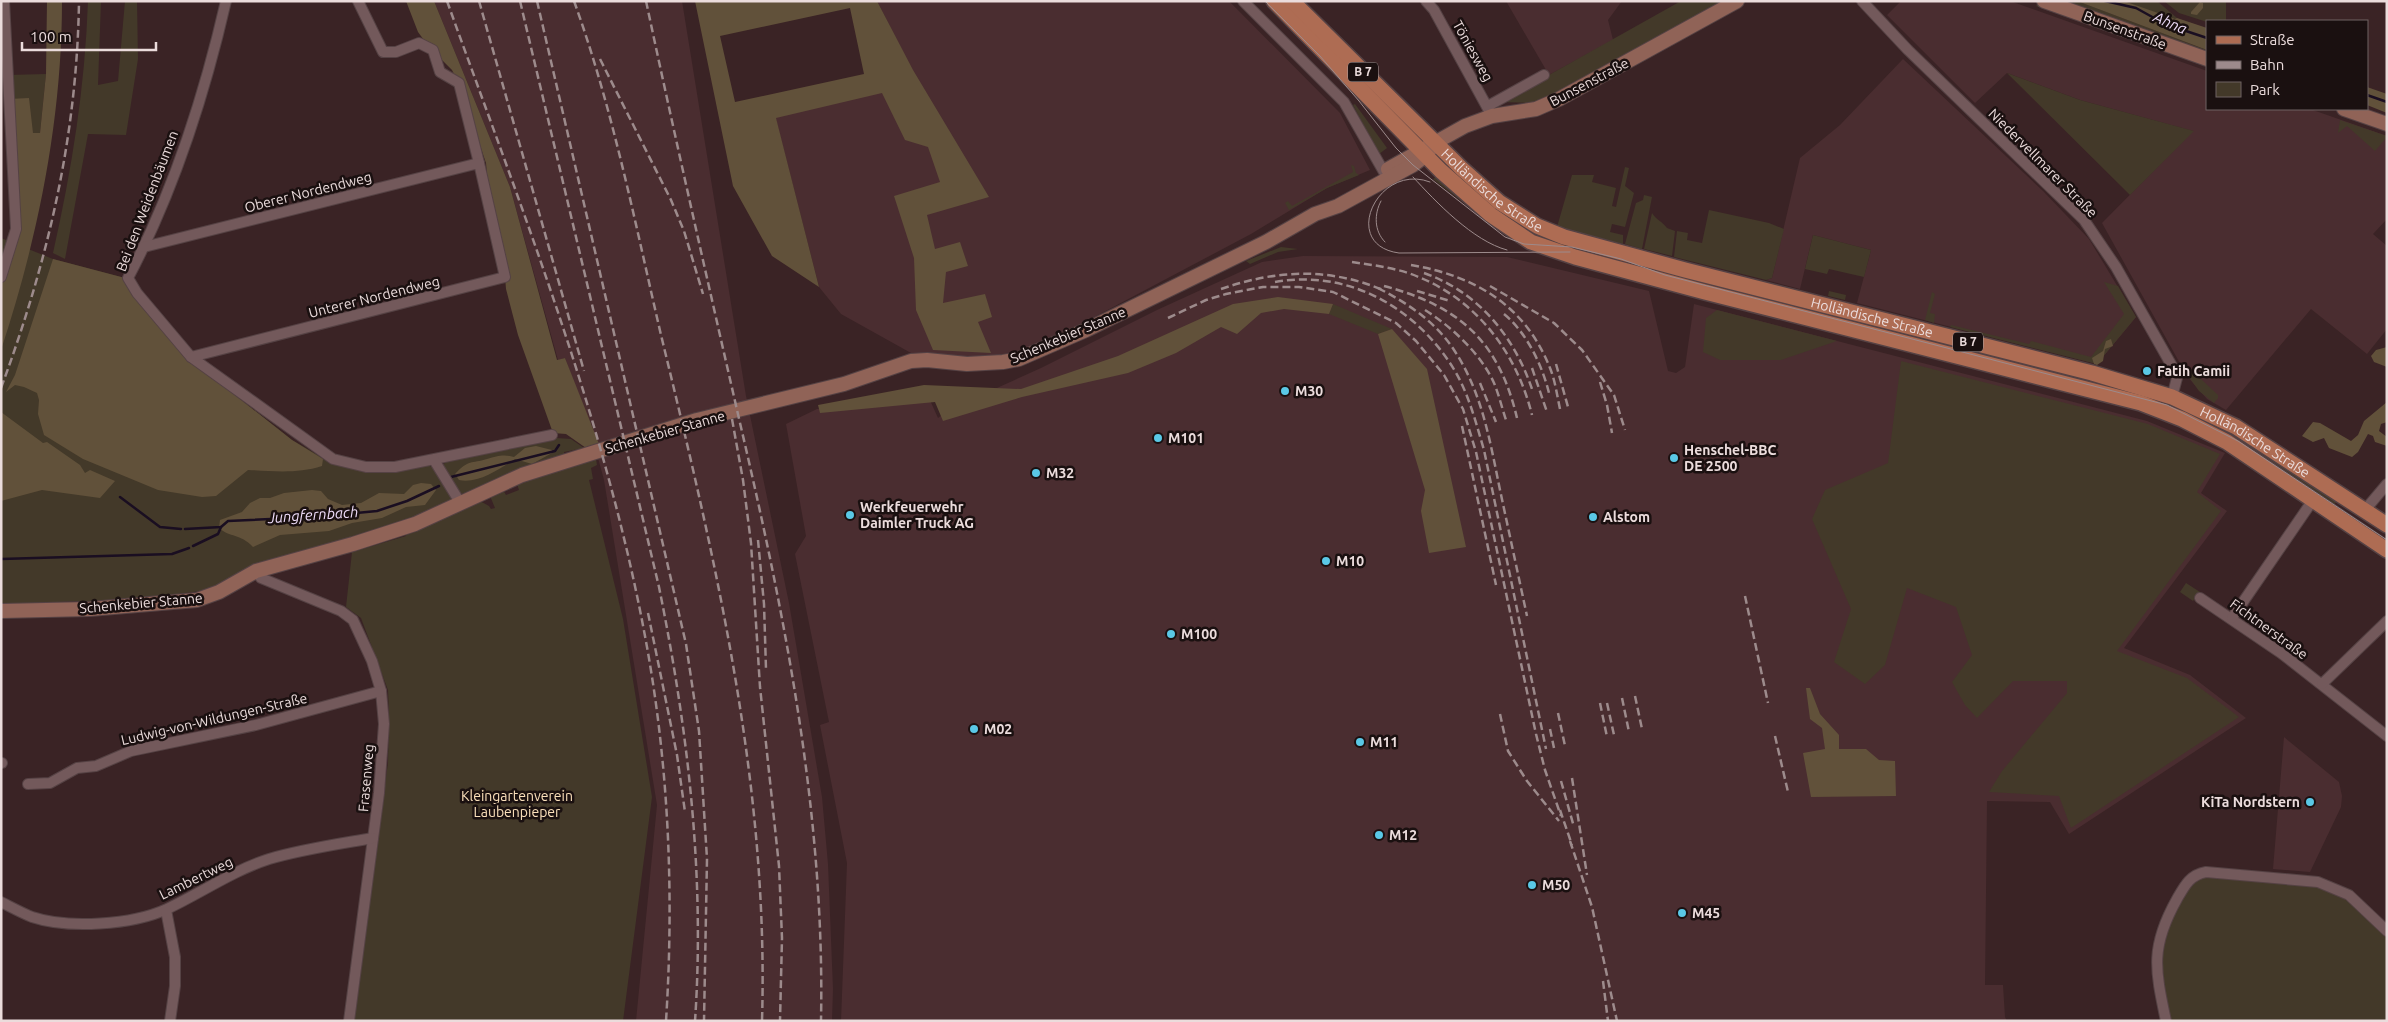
<svg xmlns="http://www.w3.org/2000/svg" width="2388" height="1022" viewBox="0 0 2388 1022" font-family="Ubuntu,sans-serif">
<style>
.built{fill:#4a2d30}
.green{fill:#433929}
.forest{fill:#61513a;fill-rule:evenodd}
.lines{fill:none;stroke-linecap:round;stroke-linejoin:round}
.stream{stroke:#1a0e21;stroke-width:2.5}
.street-casing{stroke:#554244;stroke-width:12}
.secondary-casing{stroke:#554244;stroke-width:16}
.primary-casing{stroke:#554244;stroke-width:18}
.street{stroke:#73595b;stroke-width:10}
.secondary{stroke:#906357;stroke-width:14}
.primary{stroke:#ae6c53;stroke-width:15}
.tram{stroke:#9d8b8c;stroke-width:1}
.rail{stroke:#9d8b8c;stroke-width:2.5;stroke-dasharray:8 4;stroke-linecap:butt}
.poi-dot{fill:#5ac8e6;stroke:#1a1010;stroke-width:2}
.labels{text-anchor:middle;stroke-width:5;stroke-linejoin:round;paint-order:stroke}
.shield{fill:#1a1010;stroke:#ac9f9f;stroke-width:1}
.shield-label{font-size:12px;font-weight:bold;fill:#ebdcdc}
.street-label{font-size:14px;fill:#ebdcdc;stroke:#1a1010}
.poi-label{font-size:14px;font-weight:bold;fill:#ebdcdc;stroke:#1a1010;text-anchor:start}
.park-label{font-size:14px;fill:#fbe0bb;stroke:#1a1010}
.water-label{font-size:15px;font-style:italic;fill:#eedcf9;stroke:#1a1010}
</style>
<rect width="100%" height="100%" fill="#3a2325"/>
<g class="built">
<path d="M434,1H682L746,396L789,603L822,797L828,864L833,989L832,1021H636L657,805L604,480L588,421L565,358L558,360L510,187Z"/>
<path d="M877,1H1229L1340,113L1370,170L1327,188L1251,234L1083,323L1013,353L985,359L911,353L841,314L819,287L772,104L912,70Z"/>
<path d="M1506,1H1622L1608,20L1613,40L1549,75Z"/>
<path d="M1901,1H2010L2207,71V109H2310L2387,136V219L2373,234L2387,246V329L2367,354L2311,309L2226,410L2207,399L2187,376L2102,223L2193,131L2080,100L2007,73L1975,103L1887,15Z"/>
<path d="M1903,59L2043,191L2089,239L2136,317L2097,364L1857,303L1871,250L1813,235L1800,289L1766,280L1772,278L1800,158L1840,125Z"/>
<path d="M1303,256L1507,257L1649,291L1668,371L1676,373L1685,367L1694,304L2147,421L2225,453L2201,493L2227,511L2124,648L2190,675L2246,718L2069,834L2050,802L1987,801L1985,985H2003L2005,1017L2007,1021H841L847,863L820,725L829,722L795,554L806,536L786,424L817,409L929,398L938,418L948,410L1041,368L1157,310L1262,262Z"/>
<path d="M2284,737L2339,782L2342,796L2341,807L2310,872L2273,869Z"/>
</g>
<g class="green">
<path d="M88,1H101L98,85L118,81L125,1H137L138,59L126,135L88,134L65,259L53,253C72,169 85,87 88,1Z"/>
<path d="M1681,1H1726L1570,87L1532,103L1501,102Z"/>
<path d="M2057,1L2080,2L2207,50V55Z"/>
<path d="M2124,1H2157L2177,18L2175,20Z"/>
<path d="M2164,1H2226V21L2207,22L2179,13Z"/>
<path d="M2038,4L2207,64V67L2036,6Z"/>
<path d="M2007,73L2080,100L2194,131L2130,195Z"/>
<path d="M46,74L40,133H33L9,99L8,75Z"/>
<path d="M1355,104L1387,148L1379,154L1353,105Z"/>
<path d="M2340,120L2387,136V137L2375,151L2347,126L2338,133Z"/>
<path d="M1351,165L1354,166L1356,173L1359,175L1327,188L1289,210L1285,203L1288,201L1292,206L1353,172Z"/>
<path d="M1625,167L1629,168L1625,186L1634,193L1625,227L1612,224L1610,232L1623,235V244L1557,227L1572,175H1594L1592,182L1616,188L1612,206L1616,207Z"/>
<path d="M1436,177L1492,224V225L1433,179Z"/>
<path d="M1644,195L1652,197L1642,249L1625,244L1636,203L1643,200Z"/>
<path d="M1709,210L1769,223L1784,229L1772,278L1766,280L1674,257L1677,231L1688,233L1687,240L1702,243Z"/>
<path d="M1652,213C1656,220 1662,221 1667,228L1675,231L1672,256L1644,249Z"/>
<path d="M1813,235L1871,250L1864,277L1829,269L1827,274L1805,269Z"/>
<path d="M1,238L53,259L125,278L189,359L292,440L330,462L430,466L435,469L452,499L451,502L433,512L201,591L90,605L77,601L1,605Z"/>
<path d="M1281,247L1298,249L1278,252L1250,264L1246,261Z"/>
<path d="M1707,280L2145,392L2205,416L2337,501L2333,506L2200,422L1704,288Z"/>
<path d="M2104,282L2118,286L2136,317L2097,364L1950,327L1951,325L2029,344L2031,341L2091,357L2124,314Z"/>
<path d="M1829,291L1846,295L1845,300L1828,296Z"/>
<path d="M1932,292L1935,294L1930,313L1935,314L1934,323L1925,320Z"/>
<path d="M1333,304L1392,329L1378,334L1329,314Z"/>
<path d="M1717,310L1837,341L1781,360H1720L1703,352L1706,318Z"/>
<path d="M1901,361L2148,424L2220,454L2197,492L2221,511L2117,651L2187,678L2239,717L2071,828L2059,796L1989,792L2002,771L2067,693V681H2013L1977,718L1965,705L1952,682L1972,655L1956,607L1907,588L1885,665L1865,684L1834,662L1851,609L1812,519L1825,490L1888,463Z"/>
<path d="M2181,366H2187L2218,395V398L2214,403L2199,391Z"/>
<path d="M557,438L571,439L584,448L564,452V457L465,495L459,492L444,467H442L446,461Z"/>
<path d="M596,459L597,465L591,468L593,479L589,480L623,619L652,797L623,1021H353L388,763L389,713L388,690L361,618L346,607L352,552L406,536L405,534L480,501L489,506L491,509L495,508L490,496L503,490L506,495L519,490L517,484Z"/>
<path d="M2186,583L2200,592L2193,601L2180,592Z"/>
<path d="M2211,877L2317,887L2349,901L2387,937V1021H2171C2158,952 2155,938 2195,879Z"/>
</g>
<g class="forest">
<path d="M47,1H62C62,120 38,238 1,350V277L12,242L9,99L29,98L33,133H40L46,74Z"/>
<path d="M406,1H434L510,187L557,360L565,358L599,444L586,448L566,434L553,433L518,335L506,289L505,277L491,219L486,163L460,86L452,70L429,47L418,32Z"/>
<path d="M695,1H877L913,70L989,197L927,215L935,249L960,242L968,266L946,272L943,303L985,294L992,317L978,322L991,353L933,350L916,310L914,258L894,196L940,182L928,147L905,140L882,93L776,118L819,287L772,256L733,186ZM850,8L864,74L735,102L720,36Z"/>
<path d="M2077,1H2124L2175,19L2177,18L2207,28V50Z"/>
<path d="M2200,2L2203,3V8L2197,15L2191,14V12Z"/>
<path d="M2367,87L2387,94V113L2367,105Z"/>
<path d="M53,259L125,278L189,359L292,440L323,459L322,466C297,474 273,471 248,470L216,496L202,497L158,490L83,459L44,435L38,414L39,400L37,393L24,387L15,385L6,392L15,375Z"/>
<path d="M1278,297L1333,304L1329,314L1284,309L1261,313L1237,334L1221,327L1176,353L1128,373L1022,397L943,421L935,402L820,413L818,405L924,385L1021,389L1118,356L1233,304Z"/>
<path d="M1392,329L1427,369L1466,547L1429,553L1421,511L1425,490L1378,334Z"/>
<path d="M2111,339L2113,346L2105,349L2103,361L2097,365L2094,364L2092,358L2103,351L2106,341Z"/>
<path d="M2387,347V367L2374,362L2371,356L2376,350Z"/>
<path d="M2387,402V422L2381,424L2379,431L2387,437V446L2375,442L2373,436L2368,434L2358,452L2352,457L2329,448L2324,438L2313,442L2302,436L2313,422L2320,423L2351,441L2358,435L2364,421Z"/>
<path d="M1,412L43,443L47,442L80,465L85,473L90,470L115,481L100,498L42,490L1,501Z"/>
<path d="M536,446L552,450V453L532,464L515,459C499,469 478,484 459,480L455,474C469,459 471,464 487,459C498,456 503,454 514,457L525,448Z"/>
<path d="M421,483L431,484L436,490L425,505L406,507L382,518L352,523L329,531L280,535L253,547C240,533 230,538 219,528L220,520L242,512L250,503L260,498H270L284,493L312,490L321,491L328,499L342,505L361,503L379,493L404,494L413,485Z"/>
<path d="M1806,688H1810L1820,714L1839,735V749H1866L1879,760L1895,761L1896,796L1811,797L1803,753L1825,749L1822,728L1810,719Z"/>
</g>
<g class="lines">
<g class="stream">
<path d="M2105,1L2136,8L2165,24L2207,38"/>
<path d="M2367,95L2387,102"/>
<path d="M451,477L555,451L559,445"/>
<path d="M120,497L160,527L181,529"/>
<path d="M185,529L221,527L228,521L315,517L377,511L407,501L439,486"/>
<path d="M193,546L218,534L221,527"/>
<path d="M1,559L172,554L189,548"/>
</g>
<defs>
<g id="street">
<path d="M226,1C204,97 174,191 128,278L137,293L191,357L333,459L366,467H395L552,435"/>
<path d="M358,1L383,52H396L419,43L433,50L440,72L459,83L479,163"/>
<path d="M1243,1L1344,102L1384,172"/>
<path d="M1426,1L1434,10L1492,116"/>
<path d="M1862,1L1908,50L2084,220L2116,267L2172,366L2177,378L2172,397"/>
<path d="M1488,106L1544,75"/>
<path d="M144,247L479,163L505,277L191,357"/>
<path d="M1,277L16,229L4,1"/>
<path d="M434,460L461,504"/>
<path d="M2365,510L2387,484"/>
<path d="M256,571L261,578L341,611L353,620L372,661L381,691L384,724L379,793L349,1021"/>
<path d="M2200,598L2281,653L2387,736"/>
<path d="M2232,618L2313,500"/>
<path d="M2322,684L2387,621"/>
<path d="M1,763H2"/>
<path d="M28,784L50,783L77,768L96,766L131,751L256,725L381,691"/>
<path d="M1,902C11,907 22,913 32,917C68,929 132,925 167,909C201,893 232,871 269,859C303,849 339,844 373,838"/>
<path d="M166,910L175,957V986L170,1021"/>
<path d="M2166,1021C2155,969 2150,947 2177,899C2185,885 2190,875 2206,872L2318,882L2349,895L2387,931"/>
</g>
<g id="secondary">
<path d="M2044,1L2207,59"/>
<path d="M2344,109L2387,124"/>
<path d="M1388,169L1465,126L1492,116L1536,109L1559,99L1737,1"/>
<path d="M1,611L90,609L197,600L219,592L256,571L353,544L415,524L522,475L697,420L844,384L911,361L927,360L967,364L1003,362L1019,359L1086,330L1266,242L1315,214L1338,206L1413,165L1425,156L1432,147"/>
</g>
<g id="primary">
<path d="M1274,1L1441,171L1491,215L1531,242L1575,257L1705,292L2141,403L2182,419L2227,442L2387,550"/>
<path id="s1" d="M1292,1L1461,168L1499,202L1537,226L1564,237L1685,270L2092,373L2172,397L2236,427L2387,525"/>
</g>
</defs>
<use href="#street" class="street-casing"/>
<use href="#secondary" class="secondary-casing"/>
<use href="#primary" class="primary-casing"/>
<use href="#street" class="street"/>
<use href="#secondary" class="secondary"/>
<use href="#primary" class="primary"/>
<g class="tram">
<path d="M1265,1L1320,56L1359,101L1396,148L1413,165L1505,237L1524,244L1572,247L1621,259L1665,275L2167,405L2238,441L2387,540"/>
<path d="M1413,177C1436,202 1473,241 1507,250"/>
<path d="M1430,182C1378,162 1339,245 1399,253L1570,252"/>
<path d="M1381,201C1374,214 1374,231 1385,242"/>
</g>
<g class="rail">
<path d="M447,1C523,213 607,424 647,647C669,770 674,896 666,1021"/>
<path d="M479,1L584,371"/>
<path d="M520,1L659,587C688,730 705,875 695,1021"/>
<path d="M537,1L686,644L699,731L707,859L704,1021"/>
<path d="M574,1C613,109 635,223 661,335C716,562 769,786 762,1021"/>
<path d="M646,1C676,142 708,283 740,423C786,620 825,818 821,1021"/>
<path d="M600,59L671,200L684,231L703,294"/>
<path d="M1352,262C1371,265 1390,267 1408,273C1473,295 1516,350 1532,415"/>
<path d="M1411,265C1475,276 1525,305 1550,368C1555,380 1557,395 1560,409"/>
<path d="M1424,273C1478,292 1514,336 1532,389"/>
<path d="M1275,282C1349,269 1417,308 1455,371C1469,395 1476,423 1484,450L1546,749"/>
<path d="M1384,286C1459,306 1499,341 1517,418"/>
<path d="M1490,286L1554,323L1582,350L1614,395L1625,430"/>
<path d="M1378,288C1407,303 1435,321 1454,350C1482,392 1490,441 1500,490C1509,532 1518,574 1527,616"/>
<path d="M1221,289C1276,270 1328,267 1383,290"/>
<path d="M1417,291L1450,301"/>
<path d="M1425,310C1452,327 1481,354 1494,383C1499,395 1502,408 1506,420"/>
<path d="M1504,314C1527,333 1542,365 1549,393"/>
<path d="M1168,318L1206,300L1226,294L1263,287H1299L1333,292L1396,323L1416,341L1444,375L1463,409L1476,452L1536,734L1545,770L1561,816"/>
<path d="M1556,364L1568,407"/>
<path d="M1532,368L1547,412"/>
<path d="M1600,382L1607,405L1612,433"/>
<path d="M1480,383L1496,422"/>
<path d="M1,388C48,261 77,137 79,1"/>
<path d="M732,419L743,480L751,543L760,687L779,866L782,938L780,1021"/>
<path d="M1462,426L1496,585"/>
<path d="M758,540L764,604L766,669"/>
<path d="M1745,596L1768,703"/>
<path d="M648,613L677,755L685,812"/>
<path d="M1635,696L1642,729"/>
<path d="M1622,698L1629,732"/>
<path d="M1600,703L1607,737"/>
<path d="M1607,703L1614,735"/>
<path d="M1558,713L1565,746"/>
<path d="M1500,714L1508,751L1527,781L1559,821"/>
<path d="M1550,729L1554,748"/>
<path d="M1775,736L1788,792"/>
<path d="M1572,778L1587,875"/>
<path d="M1561,781L1574,827"/>
<path d="M1560,810L1572,845"/>
<path d="M1570,841L1592,907L1617,1021"/>
<path d="M1603,981L1608,1021"/>
</g>
</g>
<g class="poi-dot">
<circle cx="2147" cy="371" r="5"/>
<circle cx="1285" cy="391" r="5"/>
<circle cx="1158" cy="438" r="5"/>
<circle cx="1674" cy="458" r="5"/>
<circle cx="1036" cy="473" r="5"/>
<circle cx="850" cy="515" r="5"/>
<circle cx="1593" cy="517" r="5"/>
<circle cx="1326" cy="561" r="5"/>
<circle cx="1171" cy="634" r="5"/>
<circle cx="974" cy="729" r="5"/>
<circle cx="1360" cy="742" r="5"/>
<circle cx="2310" cy="802" r="5"/>
<circle cx="1379" cy="835" r="5"/>
<circle cx="1532" cy="885" r="5"/>
<circle cx="1682" cy="913" r="5"/>
</g>
<g class="labels">
<g class="shield">
<rect x="1348" y="62.5" width="30" height="19" rx="4"/>
<rect x="1953" y="332.5" width="30" height="19" rx="4"/>
</g>
<g class="shield-label">
<text x="1363" y="76">B 7</text>
<text x="1968" y="346">B 7</text>
</g>
<g class="street-label">
<text transform="translate(2125 30) rotate(20)" y="5">Bunsenstraße</text>
<text transform="translate(1473 51) rotate(61)" y="5">Töniesweg</text>
<text transform="translate(1589 82) rotate(-28)" y="5">Bunsenstraße</text>
<text transform="translate(2043 163) rotate(45)" y="5">Niedervellmarer Straße</text>
<text dy="5" stroke="none"><textPath href="#s1" startOffset="276">Holländische Straße</textPath></text>
<text transform="translate(308 192) rotate(-14)" y="5">Oberer Nordendweg</text>
<text transform="translate(147 201) rotate(-69)" y="5">Bei den Weidenbäumen</text>
<text transform="translate(374 297) rotate(-14)" y="5">Unterer Nordendweg</text>
<text dy="5" stroke="none"><textPath href="#s1" startOffset="681">Holländische Straße</textPath></text>
<text transform="translate(1068 335) rotate(-23)" y="5">Schenkebier Stanne</text>
<text transform="translate(665 432) rotate(-16)" y="5">Schenkebier Stanne</text>
<text dy="5" stroke="none"><textPath href="#s1" startOffset="1086">Holländische Straße</textPath></text>
<text transform="translate(141 603) rotate(-5)" y="5">Schenkebier Stanne</text>
<text transform="translate(2269 629) rotate(36)" y="5">Fichtnerstraße</text>
<text transform="translate(214 719) rotate(-13)" y="5">Ludwig-von-Wildungen-Straße</text>
<text transform="translate(366 778) rotate(-85)" y="5">Frasenweg</text>
<text transform="translate(196 878) rotate(-26)" y="5">Lambertweg</text>
</g>
<g class="poi-label">
<text x="2157" y="376">Fatih Camii</text>
<text x="1295" y="396">M30</text>
<text x="1168" y="443">M101</text>
<text x="1684" y="455">Henschel-BBC<tspan x="1684" dy="16">DE 2500</tspan></text>
<text x="1046" y="478">M32</text>
<text x="860" y="512">Werkfeuerwehr<tspan x="860" dy="16">Daimler Truck AG</tspan></text>
<text x="1603" y="522">Alstom</text>
<text x="1336" y="566">M10</text>
<text x="1181" y="639">M100</text>
<text x="984" y="734">M02</text>
<text x="1370" y="747">M11</text>
<text x="2300" y="807" text-anchor="end">KiTa Nordstern</text>
<text x="1389" y="840">M12</text>
<text x="1542" y="890">M50</text>
<text x="1692" y="918">M45</text>
</g>
<g class="park-label">
<text x="517" y="801">Kleingartenverein<tspan x="517" dy="16">Laubenpieper</tspan></text>
</g>
<g class="water-label">
<text transform="translate(2170 23) rotate(23)" y="5">Ahna</text>
<text transform="translate(313 515) rotate(-4)" y="5">Jungfernbach</text>
</g>
</g>
<rect width="2388" height="1022" fill="none" stroke="#ebdcdc" stroke-width="5"/>
<rect x="2206" y="20" width="162" height="90" fill="#1a1010" stroke="#6e6262"/>
<rect x="2216" y="36" width="25" height="8" fill="#ae6c53" stroke="#6e6262"/>
<text x="2250" y="45" font-size="15" fill="#ebdcdc">Straße</text>
<rect x="2216" y="61" width="25" height="8" fill="#9d8b8c" stroke="#6e6262"/>
<text x="2250" y="70" font-size="15" fill="#ebdcdc">Bahn</text>
<rect x="2216" y="82" width="25" height="15" fill="#433929" stroke="#6e6262"/>
<text x="2250" y="95" font-size="15" fill="#ebdcdc">Park</text>
<path d="M22 42v8h134v-8" fill="none" stroke="#ebdcdc" stroke-width="2.5"/>
<text x="30" y="42" font-size="15" fill="#ebdcdc" stroke="#1a1010" stroke-width="4" paint-order="stroke">100 m</text>
</svg>
